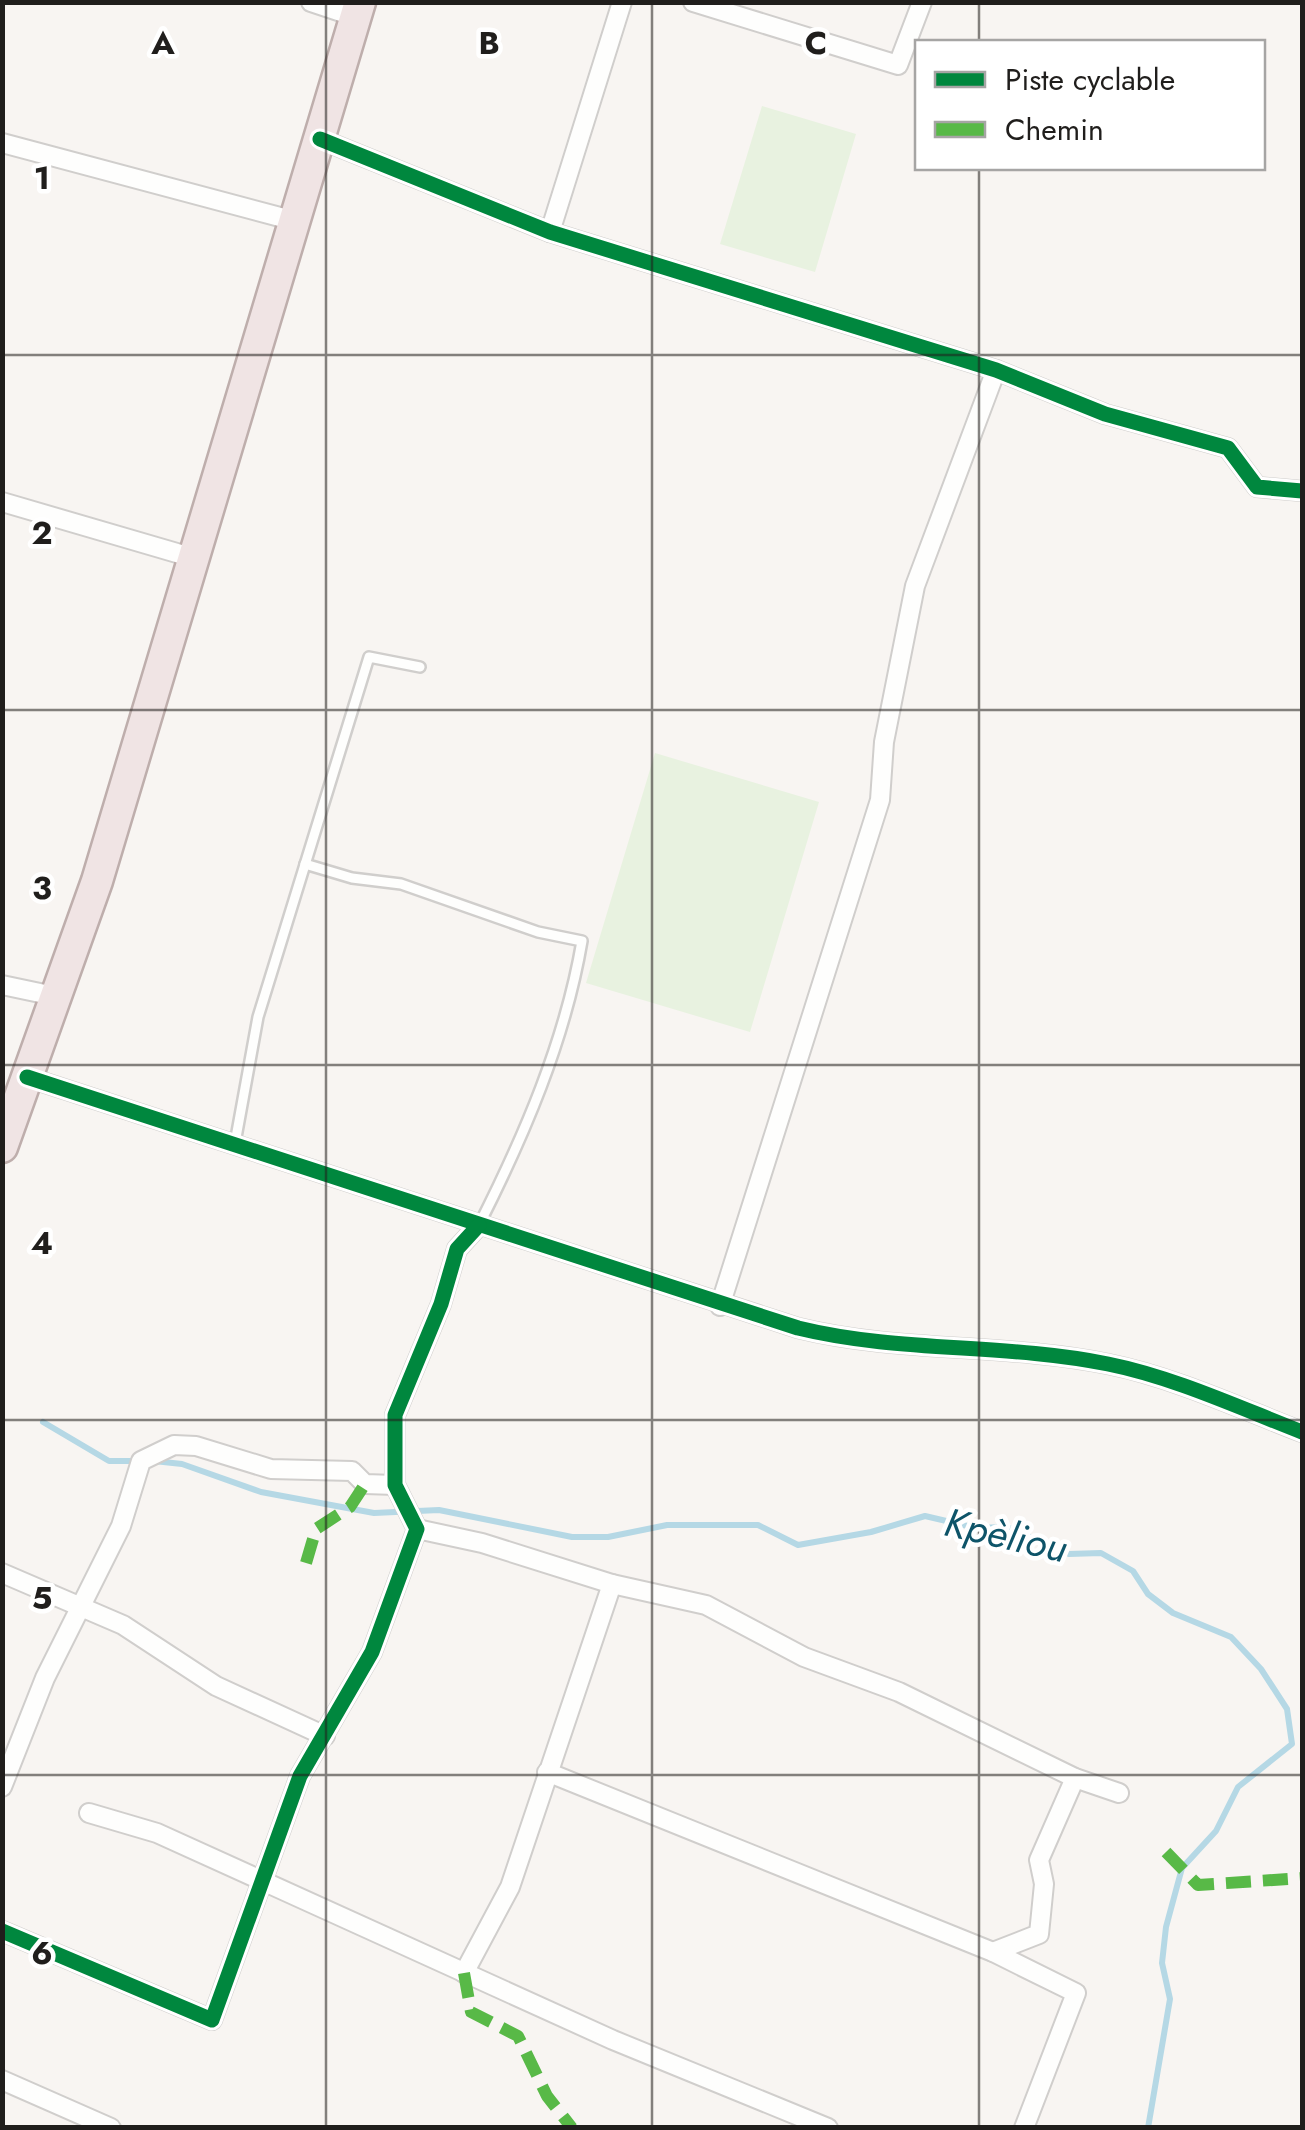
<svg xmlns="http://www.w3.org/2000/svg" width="1305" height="2130" viewBox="0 0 1305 2130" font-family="Jost,sans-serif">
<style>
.green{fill:#e8f2e0}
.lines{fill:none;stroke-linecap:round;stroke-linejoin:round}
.stream{stroke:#b5d8e5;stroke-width:6}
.service-casing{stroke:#d0cecc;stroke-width:14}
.minor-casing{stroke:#d0cecc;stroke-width:22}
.trunk-casing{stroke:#beaeac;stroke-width:35}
.service{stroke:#fefefd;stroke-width:9}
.minor{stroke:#fefefd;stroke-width:18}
.trunk{stroke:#f0e4e4;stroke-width:30}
.quiet{stroke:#58b947;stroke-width:12;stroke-dasharray:25 12;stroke-linecap:butt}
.cycleway-casing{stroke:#fff;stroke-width:21}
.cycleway{stroke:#00873e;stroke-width:15}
.grid{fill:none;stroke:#201e1c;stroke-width:2.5;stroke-opacity:0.55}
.labels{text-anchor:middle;stroke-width:9;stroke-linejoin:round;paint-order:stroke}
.water-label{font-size:40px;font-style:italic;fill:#0e5469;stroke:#fff}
.grid-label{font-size:32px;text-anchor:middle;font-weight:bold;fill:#201e1c;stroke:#fff;stroke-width:9;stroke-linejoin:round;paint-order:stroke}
</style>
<rect width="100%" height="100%" fill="#f8f5f2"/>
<g class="green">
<path d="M762,106L856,134L815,272L720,244Z"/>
<path d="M655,753L819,802L750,1032L586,983Z"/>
</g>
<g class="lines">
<g class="stream">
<path d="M43,1422L109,1461H136"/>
<path d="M154,1461L182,1464L261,1492L374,1513L439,1510L572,1537H608L667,1525H758L798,1545L871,1532L925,1516L976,1528L1007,1527L1069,1554L1101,1553L1133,1571L1148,1594L1173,1613L1231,1637L1261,1669L1287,1709L1292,1744L1238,1787L1216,1831L1182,1868L1166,1927L1162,1963L1170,1999L1148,2128"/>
</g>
<defs>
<g id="service">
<path d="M305,864L352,878L401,884L538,932L582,941C565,1041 524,1136 479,1225"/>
<path d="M235,1143L258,1017L369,657L420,667"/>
</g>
<g id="minor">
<path d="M311,2L356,17"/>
<path d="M693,2L898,65L922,2"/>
<path d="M320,139L550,232L996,370L1105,414L1228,448L1257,487L1302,491"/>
<path d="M2,143L295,221"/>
<path d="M550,232L622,2"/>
<path d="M2,502L194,558"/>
<path d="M2,985L59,997"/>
<path d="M27,1077L798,1328C900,1353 1005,1343 1108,1364C1173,1377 1240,1408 1302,1432"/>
<path d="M720,1306L880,800L884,742L915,586L996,370"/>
<path d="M417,1529L482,1543L612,1584L706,1605L804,1657L899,1692L1075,1778L1119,1793"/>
<path d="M2,1573L123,1625L216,1686L325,1736"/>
<path d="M547,1772L993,1952L1076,1993L1024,2128"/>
<path d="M2,1787L45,1678L121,1526L141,1461L174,1445L196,1446L271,1469L352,1471L365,1484L395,1485"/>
<path d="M89,1813L157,1833L613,2040L828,2128"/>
<path d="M2,1931L212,2020L300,1776L372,1652L417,1529L395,1485V1415L441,1304L457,1249L479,1225"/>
<path d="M993,1952L1039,1934L1044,1884L1039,1860L1075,1778"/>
<path d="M464,1973L510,1887L612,1584"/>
<path d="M2,2080L111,2128"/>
</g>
<path id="trunk" d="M2,1147L97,881L360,2"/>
</defs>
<use href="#service" class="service-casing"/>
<use href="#minor" class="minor-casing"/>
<use href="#trunk" class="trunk-casing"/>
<use href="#service" class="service"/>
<use href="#minor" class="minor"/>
<use href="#trunk" class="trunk"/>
<g class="quiet">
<path d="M306,1563L316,1529L350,1507L365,1484"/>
<path d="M1166,1852L1198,1885L1302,1878"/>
<path d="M464,1973L471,2012L518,2036L547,2096L572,2128"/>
</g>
<defs>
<g id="cycleway">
<path d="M320,139L550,232L996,370L1105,414L1228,448L1257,487L1302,491"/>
<path d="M27,1077L798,1328C900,1353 1005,1343 1108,1364C1173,1377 1240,1408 1302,1432"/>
<path d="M2,1931L212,2020L300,1776L372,1652L417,1529L395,1485V1415L441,1304L457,1249L479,1225"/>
</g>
</defs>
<use href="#cycleway" class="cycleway-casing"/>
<use href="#cycleway" class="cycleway"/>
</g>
<path class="grid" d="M326,2V2128M652,2V2128M979,2V42M979,168V2128M2,355H1302M2,710H1302M2,1065H1302M2,1420H1302M2,1775H1302"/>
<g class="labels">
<g class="water-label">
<text transform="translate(1006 1535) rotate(13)" y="14">Kpèliou</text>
</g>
</g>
<g class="grid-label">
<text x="163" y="54">A</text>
<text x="489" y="54">B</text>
<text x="816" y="54">C</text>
<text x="42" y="189">1</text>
<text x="42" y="544">2</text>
<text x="42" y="899">3</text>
<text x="42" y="1254">4</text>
<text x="42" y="1609">5</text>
<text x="42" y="1964">6</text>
</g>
<rect width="1305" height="2130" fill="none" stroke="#201e1c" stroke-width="10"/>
<rect x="915" y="40" width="350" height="130" fill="#ffffff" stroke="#a6a5a4" stroke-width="2.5"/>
<rect x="935" y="72" width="50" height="15" fill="#00873e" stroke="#a6a5a4" stroke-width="2.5"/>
<text x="1005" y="90" font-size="30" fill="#201e1c">Piste cyclable</text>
<rect x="935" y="122" width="50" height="15" fill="#58b947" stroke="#a6a5a4" stroke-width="2.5"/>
<text x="1005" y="140" font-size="30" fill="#201e1c">Chemin</text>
</svg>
